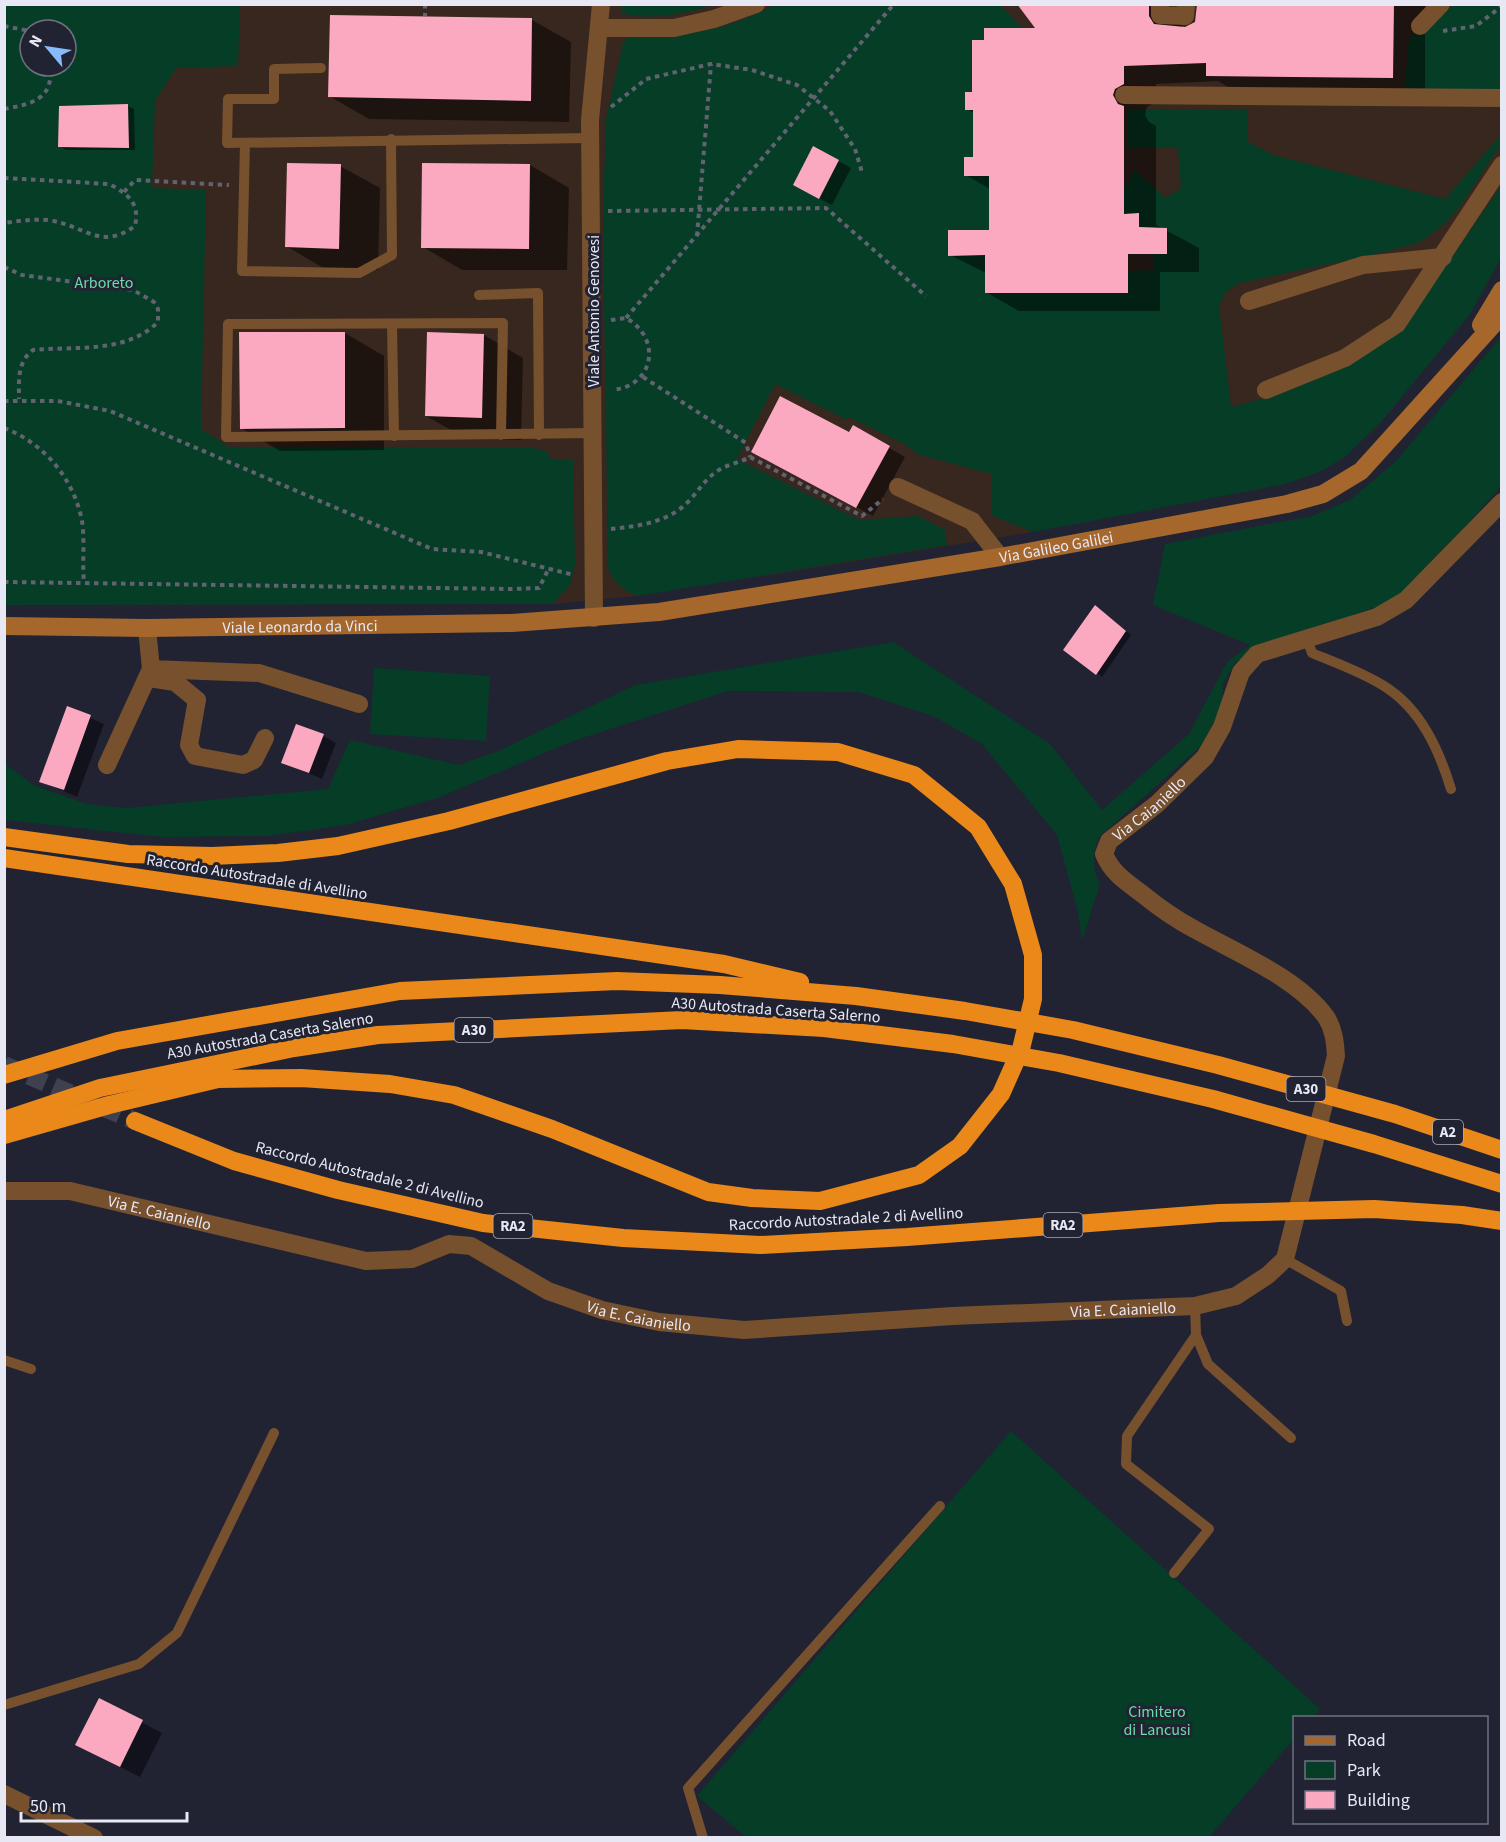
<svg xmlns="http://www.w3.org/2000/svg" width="1506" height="1842" viewBox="0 0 1506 1842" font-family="'Source Sans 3',sans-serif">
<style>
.education{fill:#38271e;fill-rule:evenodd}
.green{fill:#053d27;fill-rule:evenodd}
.shadow{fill:#0007}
.building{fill:#faa9c1}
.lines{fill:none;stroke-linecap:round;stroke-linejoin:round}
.highway-tunnel{stroke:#3f4150;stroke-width:18;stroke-dasharray:18 9;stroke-linecap:butt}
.path{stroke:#616371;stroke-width:4;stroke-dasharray:4.5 4.5;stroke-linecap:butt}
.lane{stroke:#77502e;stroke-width:10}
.street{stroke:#77502e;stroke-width:18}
.secondary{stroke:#a5672c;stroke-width:18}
.highway{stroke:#ea881a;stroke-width:18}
.labels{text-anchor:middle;stroke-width:6;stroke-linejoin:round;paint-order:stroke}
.shield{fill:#212333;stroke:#acadba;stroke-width:1.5}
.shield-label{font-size:15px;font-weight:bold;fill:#e7e8f4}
.park-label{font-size:16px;fill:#6adca7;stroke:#212333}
.street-label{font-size:16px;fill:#e7e8f4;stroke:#212333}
</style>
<rect width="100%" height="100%" fill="#212333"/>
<path class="education" d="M4,5H1501V258L1470,314L1381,422L1346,456L1321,471L1285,484L1033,532L638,596L553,604L5,605ZM30,30H66V66H30Z"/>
<g class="green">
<path d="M4,5H240L238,66L176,68L155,101L152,188L206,190L201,429L229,447H528L546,451L552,459H573L575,565L570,585L553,604L5,605ZM30,30H66V66H30Z"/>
<path d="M622,5V4L712,5C687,14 648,21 622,13Z"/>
<path d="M774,5H1000L1023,28H984V40H972L974,157H964V175L1017,176V198H989V230L948,255H985V293H1128L1127,271L1153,270V254H1166V228L1139,227L1138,213L1103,214V186H1127L1134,170L1166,198L1181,188L1178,148L1128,147L1127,110L1248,109V142L1273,155L1445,199L1501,135V144L1459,208L1442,226L1420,242L1381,253L1239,283L1226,292L1219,305L1231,407L1280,394L1410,318L1501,186V258L1470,314L1381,422L1346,456L1321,471L1285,484L1033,532L991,515V474L917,454L906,445L849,417L847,420L775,384L737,459L859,520L918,516L945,530L947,545L638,596C624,591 613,583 608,568L603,221L606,119L623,43L627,38C679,37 728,31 774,5Z"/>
<path d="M1453,5H1501V90H1406L1405,87L1409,38L1428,29Z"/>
<path d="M1501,337V486L1414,585L1380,606L1255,647L1235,663L1223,683L1222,707L1201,746L1099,837C1092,856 1092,866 1100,884L1082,941L1078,912L1057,835L982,744L933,716L858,692L728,691L570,742L440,797L346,825L267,836L162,837L5,820V764L35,786L87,804L126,808L328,789L350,740L459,765L501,750L635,685L893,642L1050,744L1102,810L1189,734L1227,662L1250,645L1153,605L1165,544L1312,516L1350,500L1395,462Z"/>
<path d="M374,668L490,676L486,741L370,734Z"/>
<path d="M1011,1431L1320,1709L1313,1717L1294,1718V1739L1209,1837H746L697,1796Z"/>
</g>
<g class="shadow">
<path d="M1019,4H1169L1186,14L1181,28L1195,24L1197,4H1425V96L1240,94L1218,81L1156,84V102L1147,107L1145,115L1149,122L1156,126V225L1199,248V272H1160V311H1019L986,292V273L950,255L990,232V189L966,175L975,158L974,113L967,109L985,42L1038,29Z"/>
<path d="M532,20L571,42L569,122L369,119L329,96Z"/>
<path d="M128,106L134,109L135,150H66L60,146Z"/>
<path d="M838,161L851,168L832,205L807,192Z"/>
<path d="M530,165L569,188L567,270H462L423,247Z"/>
<path d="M340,166L380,188L378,270L325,269L286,246Z"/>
<path d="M241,333H345L384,356V450L280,451L241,428Z"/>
<path d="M484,335L523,358L521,440L465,438L426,416Z"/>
<path d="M853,427L905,457L873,516L769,460L850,434Z"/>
<path d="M1096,607L1131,635L1102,677L1097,673Z"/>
<path d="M68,708L104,724L77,797L41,781Z"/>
<path d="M323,736L336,743L322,779L283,762Z"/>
<path d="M99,1700L162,1733L140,1777L97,1755Z"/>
</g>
<g class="building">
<path d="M1017,4H1149V16L1154,24L1185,27L1195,22L1197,4H1394L1393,78L1206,76V63L1124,66V84L1115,89L1113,95L1118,104L1124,106V214L1139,213V227L1167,228V254H1128V293H985V255L948,256V230H989V176H964V157H973V110H965V92H972V40H984V28H1035Z"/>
<path d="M330,15L532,18L531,101L328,97Z"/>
<path d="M128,104L129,148L58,147L59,106Z"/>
<path d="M813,146L839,160L819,199L793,185Z"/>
<path d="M287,163L341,164L339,249L285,247Z"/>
<path d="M422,163L530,164L529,249L421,248Z"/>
<path d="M239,332H345V428L240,429Z"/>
<path d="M427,332L484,334L482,418L425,416Z"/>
<path d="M780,396L849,432L853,425L890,446L856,508L751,452Z"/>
<path d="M1095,605L1126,631L1096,675L1063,650Z"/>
<path d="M67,706L91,715L64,790L39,782Z"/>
<path d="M296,724L324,734L309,773L281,763Z"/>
<path d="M99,1698L143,1720L120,1767L75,1745Z"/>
</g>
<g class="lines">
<path class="highway-tunnel" d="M4,1065L135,1121"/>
<g class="path">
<path d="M425,4V16"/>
<path d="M4,26L30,31"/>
<path d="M1443,31L1476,26L1502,6"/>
<path d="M611,107L646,79L711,64L752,70L797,85L830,111L855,149L862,172"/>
<path d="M4,109C31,104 54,100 50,66"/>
<path d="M4,178L109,184C128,194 140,203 135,226C99,252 84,224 47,220C33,219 18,221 4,223"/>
<path d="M124,192L135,180L229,185"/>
<path d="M608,211L826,208L926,296"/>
<path d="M697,236L711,64"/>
<path d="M4,267L22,275L133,290L154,302L158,309V322C126,354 75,346 33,350C17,362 19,380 19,399"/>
<path d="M626,318L894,4"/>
<path d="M611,320L626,318C662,338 655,386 612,390"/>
<path d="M643,377L746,443L750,457"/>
<path d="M4,401H58L110,411L432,549L481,552L574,575"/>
<path d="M4,428C44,443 74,479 82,521C85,541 82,562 84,582"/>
<path d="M611,529C638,526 667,523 688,502C698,492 704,480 716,472C725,465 739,463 750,457L862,516L883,499"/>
<path d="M4,582L512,589L539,588L548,570"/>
</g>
<g class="lane">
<path d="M321,68L274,69V99H228L227,143L590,138"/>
<path d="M245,143L242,271L359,273L392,255L391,139"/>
<path d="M479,295L538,293L539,435"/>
<path d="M392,324L394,436"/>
<path d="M501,435L503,323L228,324L226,437L594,433"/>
<path d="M1307,639L1312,653C1336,663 1362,672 1384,686C1421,709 1439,750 1451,789"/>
<path d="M1285,1259L1341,1291L1347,1321"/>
<path d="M1195,1306L1196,1335L1208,1364L1291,1438"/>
<path d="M4,1360L31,1369"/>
<path d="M1174,1573L1209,1529L1126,1464L1127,1436L1196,1335"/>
<path d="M4,1705L139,1664L177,1633L274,1433"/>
<path d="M703,1838L688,1788L940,1506"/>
</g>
<g class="street">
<path d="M1160,4V15L1185,16L1186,4"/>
<path d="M1420,26L1441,4"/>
<path d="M599,28H674L714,19L756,4"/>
<path d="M1124,95L1502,98"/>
<path d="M1249,301L1363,265L1443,257"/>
<path d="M1266,390L1345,358L1397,324L1502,165"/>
<path d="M898,487L972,521L1000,557"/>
<path d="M594,618L590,120L601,4"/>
<path d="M147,628L151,669L259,673L359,704"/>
<path d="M149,678L175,682L197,700L189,745L195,756L243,765L254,760L265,738"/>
<path d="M107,765L151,669"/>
<path id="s1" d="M4,1191H70L366,1261L412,1259L449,1244L471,1246L548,1291L602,1310L659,1322L744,1330L953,1316L1195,1306L1236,1296L1268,1275L1285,1259L1336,1056C1335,1042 1334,1029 1326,1017C1298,978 1235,952 1194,929C1175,919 1157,906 1141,893C1125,881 1112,873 1104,854L1109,841L1157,804L1205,757L1222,727L1241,672L1257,654L1377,617L1406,600L1502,502"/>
<path d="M4,1794L94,1838"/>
</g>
<g class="secondary">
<path d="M1481,325L1502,290"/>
<path id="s2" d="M4,626L147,628L512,623L659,612L1000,557L1287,504L1323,494L1361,471L1502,315"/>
</g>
<g class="highway">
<path d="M4,837L128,854L212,856L278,853L338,846L449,821L667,761L738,749L838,752L914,775L978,827L1013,884L1033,955V999L1021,1049L1001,1094L960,1146L919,1175L820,1201L752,1198L708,1192L552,1129L454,1095L390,1084L301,1078L218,1079L109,1105L4,1135"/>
<path d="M4,858L724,964L800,982"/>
<path d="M4,1075L117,1041L400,991L617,981L720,985L856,996L965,1011L1073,1030L1218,1065L1395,1114L1502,1150"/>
<path d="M4,1120L100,1088L294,1048L378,1035L682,1020L824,1028L953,1044L1059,1063L1213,1099L1374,1144L1502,1184"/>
<path d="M135,1121L234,1161L338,1190L483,1223L623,1238L760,1245L907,1237L1219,1213L1374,1209L1462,1215L1502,1221"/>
</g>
</g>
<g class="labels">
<g class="shield">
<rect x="454.5" y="1018" width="39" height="24" rx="4.5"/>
<rect x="1286.5" y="1077" width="39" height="24" rx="4.5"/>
<rect x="1433" y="1120" width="30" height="24" rx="4.5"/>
<rect x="1043.5" y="1213" width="39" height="24" rx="4.5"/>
<rect x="493.5" y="1214" width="39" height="24" rx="4.5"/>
</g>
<g class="shield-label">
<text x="474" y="1035">A30</text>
<text x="1306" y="1094">A30</text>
<text x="1448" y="1137">A2</text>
<text x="1063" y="1230">RA2</text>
<text x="513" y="1231">RA2</text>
</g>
<g class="park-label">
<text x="104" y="288">Arboreto</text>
<text x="1157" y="1717">Cimitero<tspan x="1157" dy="18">di Lancusi</tspan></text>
</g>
<g class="street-label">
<text transform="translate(593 311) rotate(-90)" y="6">Viale Antonio Genovesi</text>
<text dy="6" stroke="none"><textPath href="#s2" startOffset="1058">Via Galileo Galilei</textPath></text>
<text dy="6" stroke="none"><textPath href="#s2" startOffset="296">Viale Leonardo da Vinci</textPath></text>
<text dy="6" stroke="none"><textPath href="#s1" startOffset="1918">Via Caianiello</textPath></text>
<text transform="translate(257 876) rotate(9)" y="6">Raccordo Autostradale di Avellino</text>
<text transform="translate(776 1009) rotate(4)" y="6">A30 Autostrada Caserta Salerno</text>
<text transform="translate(270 1035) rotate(-10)" y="6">A30 Autostrada Caserta Salerno</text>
<text transform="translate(370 1174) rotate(14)" y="6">Raccordo Autostradale 2 di Avellino</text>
<text dy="6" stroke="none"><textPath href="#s1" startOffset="158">Via E. Caianiello</textPath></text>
<text transform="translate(846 1218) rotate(-3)" y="6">Raccordo Autostradale 2 di Avellino</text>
<text dy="6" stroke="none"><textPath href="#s1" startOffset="1148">Via E. Caianiello</textPath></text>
<text dy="6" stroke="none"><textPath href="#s1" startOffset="662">Via E. Caianiello</textPath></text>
</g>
</g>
<rect width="1506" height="1842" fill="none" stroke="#e7e8f4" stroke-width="12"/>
<rect x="1293" y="1716" width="195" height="108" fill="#212333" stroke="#707280" stroke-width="1.5"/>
<rect x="1305" y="1736" width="30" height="9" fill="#a5672c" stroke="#707280" stroke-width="1.5"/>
<text x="1347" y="1746" font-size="18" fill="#e7e8f4">Road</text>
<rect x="1305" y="1761" width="30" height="18" fill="#053d27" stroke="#707280" stroke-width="1.5"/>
<text x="1347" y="1776" font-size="18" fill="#e7e8f4">Park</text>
<rect x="1305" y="1791" width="30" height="18" fill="#faa9c1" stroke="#707280" stroke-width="1.5"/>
<text x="1347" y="1806" font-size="18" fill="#e7e8f4">Building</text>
<g transform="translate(48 48) rotate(299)"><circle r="28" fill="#212333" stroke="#707280" stroke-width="1.5"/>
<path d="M0-4.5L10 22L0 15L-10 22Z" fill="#87bbfb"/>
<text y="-9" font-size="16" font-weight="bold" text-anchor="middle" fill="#e7e8f4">N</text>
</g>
<path d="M21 1812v9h166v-9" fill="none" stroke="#e7e8f4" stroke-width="3"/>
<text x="30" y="1812" font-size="18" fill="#e7e8f4" stroke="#212333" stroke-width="4.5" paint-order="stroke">50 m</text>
</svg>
